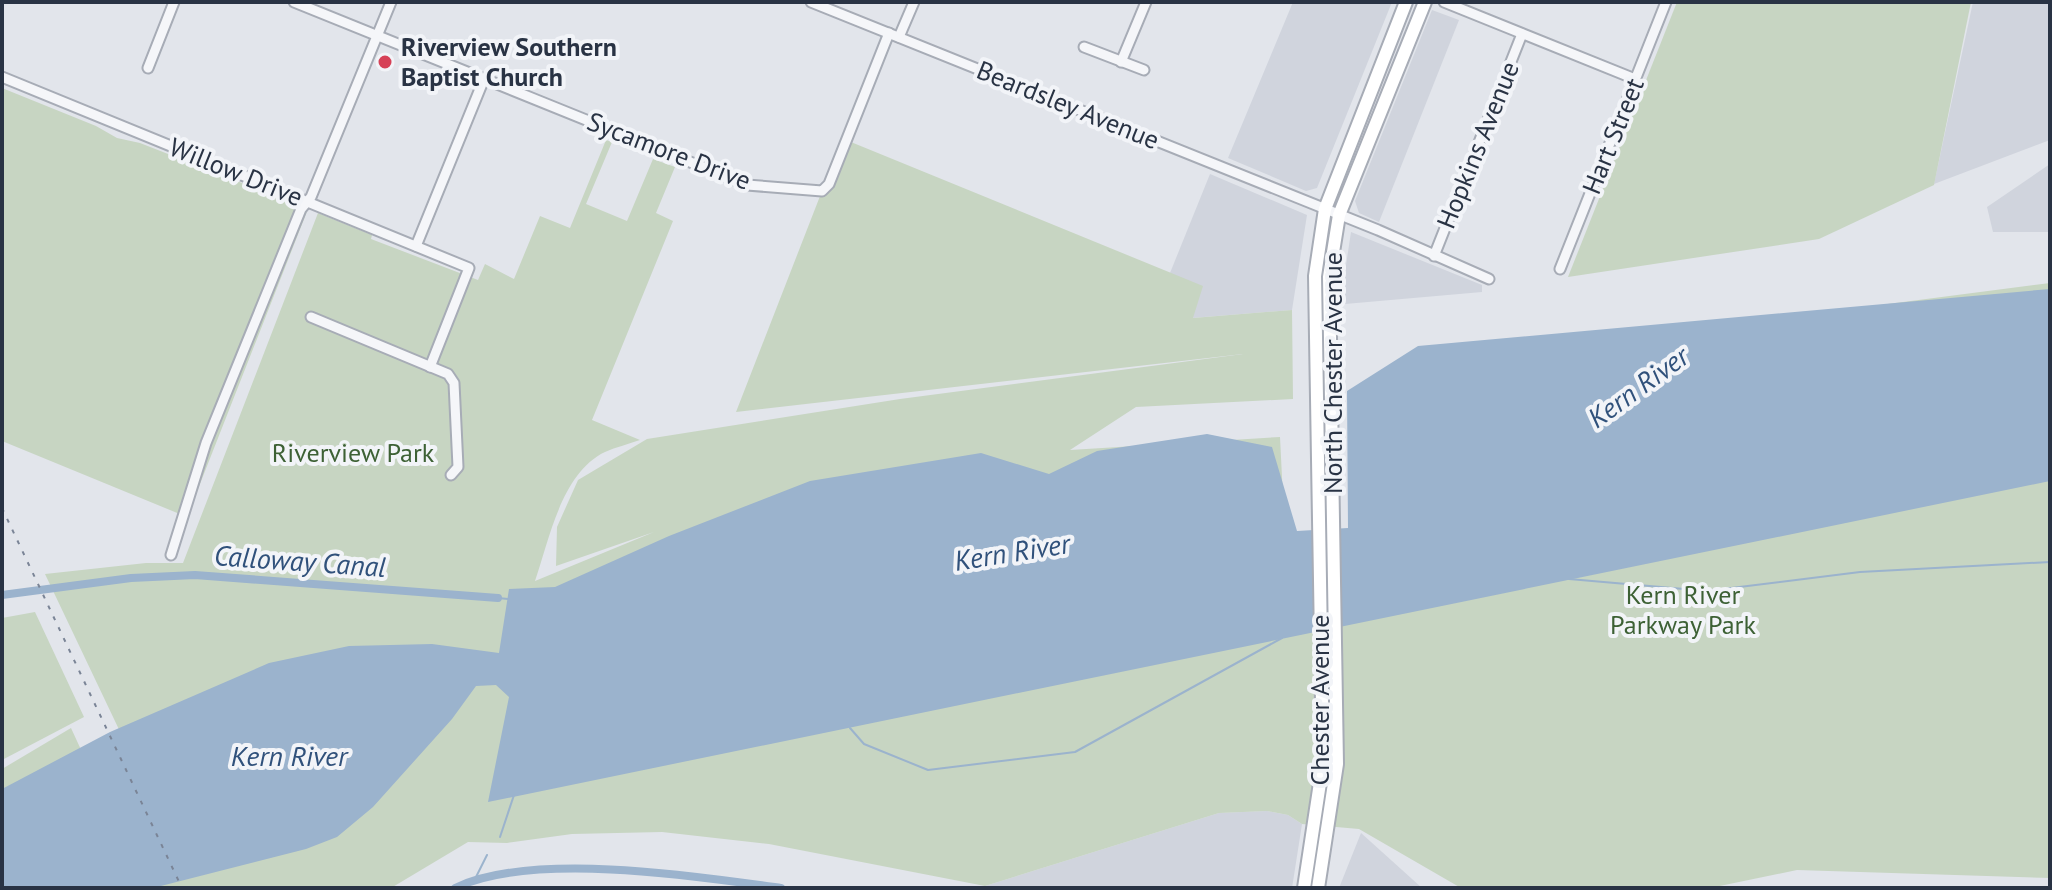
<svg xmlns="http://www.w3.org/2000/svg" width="2052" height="890" viewBox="0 0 2052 890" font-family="'PT Sans',sans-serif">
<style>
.built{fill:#d0d4dd}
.green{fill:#c7d5c2}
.water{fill:#9bb3cd}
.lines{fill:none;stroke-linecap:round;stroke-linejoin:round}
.stream{stroke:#9bb3cd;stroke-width:2}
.canal{stroke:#9bb3cd;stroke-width:8}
.minor-casing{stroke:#a7acb6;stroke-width:13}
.secondary-casing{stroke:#a7acb6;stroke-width:16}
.minor{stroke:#f5f6f9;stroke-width:9}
.secondary{stroke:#fff;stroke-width:12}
.rail{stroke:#7a8496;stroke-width:2;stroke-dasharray:4 8;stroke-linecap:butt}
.poi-dot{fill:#d64157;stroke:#f2f4f8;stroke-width:3}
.labels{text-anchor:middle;stroke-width:8;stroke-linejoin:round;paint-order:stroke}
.poi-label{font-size:26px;font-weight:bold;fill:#293344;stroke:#f2f4f8;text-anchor:start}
.street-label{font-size:26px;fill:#293344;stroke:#f2f4f8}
.park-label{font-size:26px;fill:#3d6135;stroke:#f2f4f8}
.water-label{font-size:28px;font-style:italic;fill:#30517b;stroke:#f2f4f8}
</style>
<rect width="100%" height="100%" fill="#e2e5eb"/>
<g class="built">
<path d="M1293,2H1392L1317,188L1306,191L1228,158Z"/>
<path d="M1973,2H2050V140L1934,184Z"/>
<path d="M1432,10L1459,20L1379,222L1359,213L1355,201Z"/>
<path d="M2050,164V232H1993L1987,207Z"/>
<path d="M1210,174L1307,215L1292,310L1192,318L1170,273Z"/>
<path d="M1351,232L1482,285V292L1345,304L1343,285Z"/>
<path d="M1267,811L1288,815L1302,824L1292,888L985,886L1219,813Z"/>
<path d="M1361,833L1422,888H1339Z"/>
</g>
<g class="green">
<path d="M1677,2H1971L1934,185L1819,239L1568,277Z"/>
<path d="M2,88L96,126L117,138L140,143L308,209L187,517L2,441Z"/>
<path d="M606,140L612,142L586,204L627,221L653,159L675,167L656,213L673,221L592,420L640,440C629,444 616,447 605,452C561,473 549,541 535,581L654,532L556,566L557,527L578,480L647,439L900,399L1243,354L736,412L822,191L846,140L1203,286L1193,318L1292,310L1293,399L1136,407L1070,450L1280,437L1285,538L1361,533L1427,364L2050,283V878L1797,870L1710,888H1461L1359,829L1302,824L1288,815L1267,811L1219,813L985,886L769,844L662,832L572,834L507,843L468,842L391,888H2V769L71,728L141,880L124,740L45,574L146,563H183L318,213L372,235L371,239L478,280L485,264L514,279L540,216L570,228Z"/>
<path d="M35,612L84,717L2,760V618Z"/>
</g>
<path class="water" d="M2050,289V481L488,802L509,697L496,685L476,686L452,719L373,807L337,837L306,849L153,888H2V789L110,732L269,663L349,646L432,644L499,653L509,589L555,587L669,536L810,481L981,453L1049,474L1097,451L1207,434L1272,447L1297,531L1348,528L1347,391L1418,346Z"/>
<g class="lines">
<g class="stream">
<path d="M1569,579L1707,591L1860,572L2050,562"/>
<path d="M498,598L508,599"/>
<path d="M850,728L864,744L928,770L1075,752L1282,638"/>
<path d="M500,837L514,795"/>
<path d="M475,879L487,855"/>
</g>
<g class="canal">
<path d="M2,595L131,578L195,575L498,598"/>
<path d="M455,888C531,851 697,876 781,888"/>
</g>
<defs>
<g id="minor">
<path d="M294,2L747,185L822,191L829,184L889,33"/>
<path d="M811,2L1378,230L1489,279"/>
<path d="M1444,2L1635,79"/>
<path d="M899,37L914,2"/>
<path d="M1084,47L1144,70"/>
<path d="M1121,62L1146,2"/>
<path d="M148,68L174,2"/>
<path d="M2,77L469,268L430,367"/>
<path d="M416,246L484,79"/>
<path d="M1434,256L1522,34"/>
<path d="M1560,269L1666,2"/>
<path d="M311,317L448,374L454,383L458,467L451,475"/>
<path d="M171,555L206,443L301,209L311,197L391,2"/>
</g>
<g id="secondary">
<path d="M1304,888L1323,763L1315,276L1325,209L1406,2"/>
<path d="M1318,888L1337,764L1329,277L1339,215L1425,2"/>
</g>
</defs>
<use href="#minor" class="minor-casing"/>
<use href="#secondary" class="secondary-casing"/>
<use href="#minor" class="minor"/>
<use href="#secondary" class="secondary"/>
<path class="rail" d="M2,508L182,888"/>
</g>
<circle class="poi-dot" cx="385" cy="62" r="8"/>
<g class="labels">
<g class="poi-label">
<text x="401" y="56">Riverview Southern<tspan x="401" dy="30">Baptist Church</tspan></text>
</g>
<g class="street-label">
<text transform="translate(1068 105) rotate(22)" y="9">Beardsley Avenue</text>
<text transform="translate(1613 136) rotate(-68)" y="9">Hart Street</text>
<text transform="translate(1478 145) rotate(-68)" y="9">Hopkins Avenue</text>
<text transform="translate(669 151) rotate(21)" y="9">Sycamore Drive</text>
<text transform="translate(236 172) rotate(22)" y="9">Willow Drive</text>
<text transform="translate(1333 373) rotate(-90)" y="9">North Chester Avenue</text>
<text transform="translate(1320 700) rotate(-90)" y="9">Chester Avenue</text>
</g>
<g class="park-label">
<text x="353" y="462">Riverview Park</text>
<text x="1683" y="604">Kern River<tspan x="1683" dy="30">Parkway Park</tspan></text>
</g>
<g class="water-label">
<text transform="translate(1638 387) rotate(-36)" y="10">Kern River</text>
<text transform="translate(1012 552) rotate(-9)" y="10">Kern River</text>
<text transform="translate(300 561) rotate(4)" y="10">Calloway Canal</text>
<text x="289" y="766">Kern River</text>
</g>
</g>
<rect width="2052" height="890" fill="none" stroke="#293344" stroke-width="8"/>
</svg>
